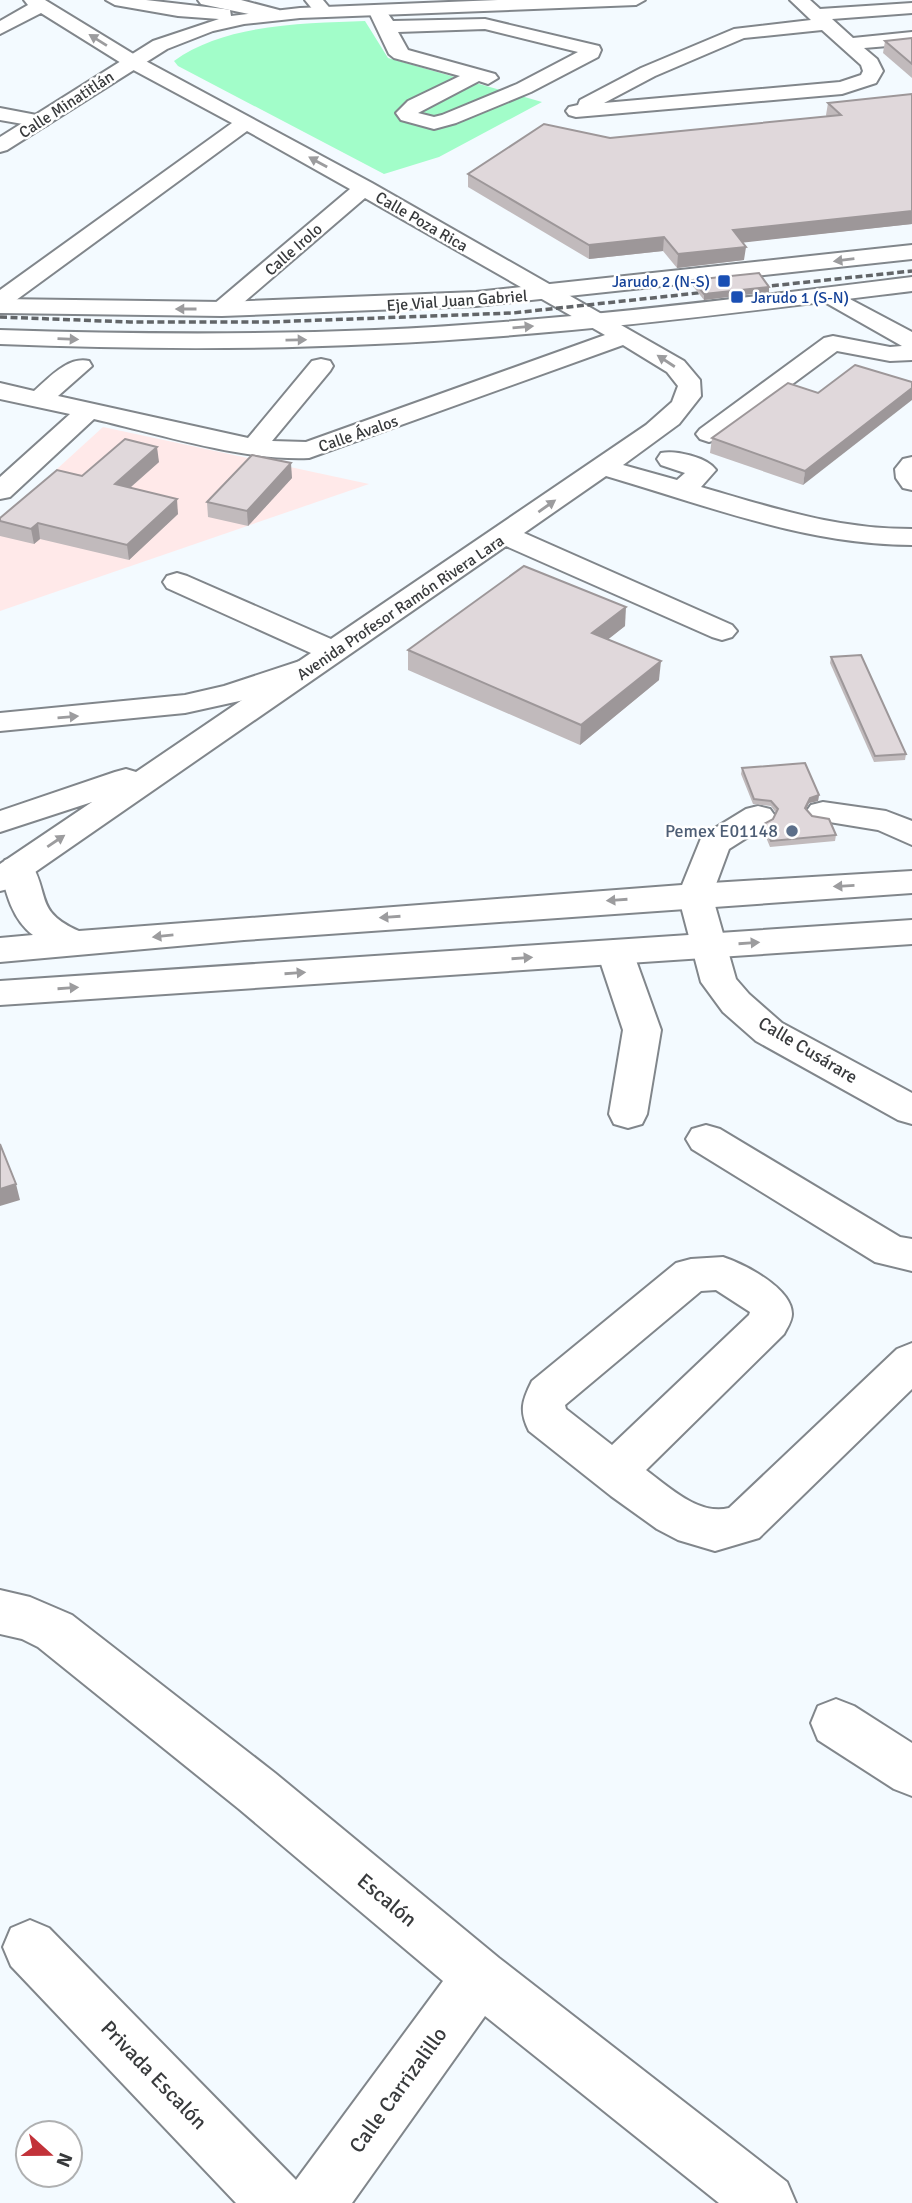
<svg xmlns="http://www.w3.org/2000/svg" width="912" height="2203" viewBox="0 0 912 2203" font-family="Signika,sans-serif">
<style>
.education{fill:#ffe9e9}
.green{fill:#a2fdc9}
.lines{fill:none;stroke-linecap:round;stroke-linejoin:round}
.minor-casing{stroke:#81868b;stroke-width:4}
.major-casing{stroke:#81868b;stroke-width:4}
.minor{fill:#fff;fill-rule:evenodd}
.major{fill:#fff;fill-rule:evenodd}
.rail{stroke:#626568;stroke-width:3.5;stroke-dasharray:7 3.5;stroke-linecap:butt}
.wall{fill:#c1babc}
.shaded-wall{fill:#9d9799}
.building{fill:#e0d8db;stroke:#9d9799;stroke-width:2}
.oneway{fill:#9c9c9e}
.transit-dot{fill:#1a4fb4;stroke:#fff;stroke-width:2.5}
.service-dot{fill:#5c6f8a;stroke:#fff;stroke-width:2.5}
.labels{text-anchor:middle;stroke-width:5;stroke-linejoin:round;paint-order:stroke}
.far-street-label{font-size:16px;fill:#383a3c;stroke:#fff}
.far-transit-label{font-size:16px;fill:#164399;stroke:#fff;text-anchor:end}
.service-label{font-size:18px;fill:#4e5e75;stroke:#fff;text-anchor:end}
.street-label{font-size:18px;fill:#383a3c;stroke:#fff}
.near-street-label{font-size:21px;fill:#383a3c;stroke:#fff}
</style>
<rect width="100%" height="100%" fill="#f3faff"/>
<path class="education" d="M103,427L369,484L0,611V521Z"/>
<path class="green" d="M365,21L388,58L542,102L439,157L384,174L178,66L174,61C224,24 305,23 365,21Z"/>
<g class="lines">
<defs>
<g id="minor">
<path d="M24,0H45L140,58L372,183L684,361L700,380L701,396L679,424L623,465L677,480L685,473L661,465L657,459L661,453C675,450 707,457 716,470L701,487C774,508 835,529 912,529V545C807,545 705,505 606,476L524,533L732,625L737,631L732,637L722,640L712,637L506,546L12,888L0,891V864L92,802L0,832V811L115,772L126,769L136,772L311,653L167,588L163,582L167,576L177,573L187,576L331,639L646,425L672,402L678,386L667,372L623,345L309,458C243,461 159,434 94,419L10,497L0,499V477L70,414L0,399V383L34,391C49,378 68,356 89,361L92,366L58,396L248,438L312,361L321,359L330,361L333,366L330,371L272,441L306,442L605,335L365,198L230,314H214L210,309L214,304L350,189L247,131L8,306L0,308V290L232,123L126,66L41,13L0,34V21L28,5Z"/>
<path d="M198,0H241L279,10L282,14L273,19L201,4Z"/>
<path d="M305,0H323L333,12L330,16H318Z"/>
<path d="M790,0H810L820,9L912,3V13L832,19L853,38L912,32V44L864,48L877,59L883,71L876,83L842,94L576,117L569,115L566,111L569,107L578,105L580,100L641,68L734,29L811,20ZM822,30L861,65L863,71L861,75L840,82L604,103L655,76L744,38Z"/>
<path d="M378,7L384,8L393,21L485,19L599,46L601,50L598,57L531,92L456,123L434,129L401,120L396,113L408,101L460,76L394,58L389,54L369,12ZM485,29L578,52L517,84L442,115L434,117L418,113L479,81L488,84L498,78L495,74L408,50L398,32Z"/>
<path d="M0,108L47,117L50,121L47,125L40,127L0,120Z"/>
<path d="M829,288L912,332V360L890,361L837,351L718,439L709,442L700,439L696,434L700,429L824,338L833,336L890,347L902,346L821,300L817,295L821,290Z"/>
<path d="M912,457V490L903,488L896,478L895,469L903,459Z"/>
<path d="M823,802L886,811L912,821V845L878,830L811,819L806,812L811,805Z"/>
<path d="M758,806L770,809L775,816L770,823L729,849L712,895L736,979L749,994L782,1023L912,1093V1124L898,1120L756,1041L723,1012L701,982L678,895L702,836L746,809Z"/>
<path d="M615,940L628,944L633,952L661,1030L647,1114L642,1124L628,1128L614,1124L609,1114L623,1030L597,952L602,944Z"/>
<path d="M706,1125L720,1129L900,1237L912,1239V1271L875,1262L692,1149L686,1139L692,1129Z"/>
<path d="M723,1257C744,1264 792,1288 792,1314C792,1321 787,1328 784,1334L646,1470C669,1487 699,1516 729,1508L897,1349L912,1343V1389L759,1538L715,1551L678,1540L657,1529L611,1496L529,1431C519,1411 522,1401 532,1381L676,1263L691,1259ZM716,1290L750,1312L749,1315L612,1445L566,1409L565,1405L701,1291Z"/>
<path d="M0,1590L30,1597L72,1615L275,1773L499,1958L787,2182L796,2203H719L485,2016L352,2203H236L11,1966L3,1947L11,1928L30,1920L49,1928L296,2180L443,1981L239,1809L38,1647L22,1639L0,1634Z"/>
<path d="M836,1699L854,1706L912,1743V1796L894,1789L818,1740L811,1723L818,1706Z"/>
</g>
<g id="major">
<path d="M106,0H146L224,9L230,10L231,16L300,8L498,0H645L636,5L300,18L244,24L213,31L167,49L7,150L0,152V137L153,41L219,19L178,16L115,5Z"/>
<path d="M912,245V259L476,306L222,316L0,313V299L222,302L476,292Z"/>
<path d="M912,277V291C734,313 555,336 375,344C250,350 125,349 0,344V330C125,334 250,335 375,330C555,322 734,299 912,277Z"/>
<path d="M312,657L323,660L327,666L323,672L244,700L185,713L0,731V713L185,695L224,686Z"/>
<path d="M17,857L29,860C51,893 33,911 79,931L695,884L912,871V893L244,940L0,962V938L33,935C12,919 6,893 0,868L5,860Z"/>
<path d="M912,920V944L0,1005V981Z"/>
</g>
</defs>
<use href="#minor" class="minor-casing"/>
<use href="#major" class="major-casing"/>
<use href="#minor" class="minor"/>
<use href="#major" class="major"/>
<g class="rail">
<path d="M751,288L912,271"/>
<path d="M0,317L130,322H270L513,313L716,291"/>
</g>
</g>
<g class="wall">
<path d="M912,38V78L883,53L885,41Z"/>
<path d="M912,94V224L742,242L744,260L677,268L663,251L589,259L468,187V174L610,138L827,117L826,115L828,103Z"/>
<path d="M692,280L769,292L704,300L692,285Z"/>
<path d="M818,393L803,485L710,453L712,438Z"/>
<path d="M159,462L130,488L178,514L129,560L40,539L34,544L0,536V518L82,476Z"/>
<path d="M292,478L248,526L208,517L207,502Z"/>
<path d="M625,626L608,639L659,680L580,745L408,670V650Z"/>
<path d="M831,657L906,754L905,760L874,762L830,663Z"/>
<path d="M742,768L819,795L818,801L809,803L806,809L812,816L836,835L835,841L770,847L763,830L764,824L773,819L776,813L771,806L753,804L741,774Z"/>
</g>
<g class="shaded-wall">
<path d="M912,211V224L731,244L733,230Z"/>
<path d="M664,237L663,251L589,259V245Z"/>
<path d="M746,247L744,260L677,268L678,254Z"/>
<path d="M769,287V292L704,300V294Z"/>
<path d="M912,388V400L803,485L805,471Z"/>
<path d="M157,447L159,462L117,499L115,484Z"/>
<path d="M291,463L292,478L248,526L247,511Z"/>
<path d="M177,499L178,514L129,560L127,545Z"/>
<path d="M38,523L40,539L34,544L31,529Z"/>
<path d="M626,607L625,626L591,653L592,633Z"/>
<path d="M661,661L659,680L580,745L581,725Z"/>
<path d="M819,795L818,801L809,803L804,814L805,808L810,798Z"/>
<path d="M16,1184L20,1200L0,1206V1189Z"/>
</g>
<g class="building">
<path d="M912,38V64L885,41Z"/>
<path d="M912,94V211L733,230L746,247L678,254L664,237L589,245L468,174L544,124L610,138L841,115L828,103Z"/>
<path d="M759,273L769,287L704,294L692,280Z"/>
<path d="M855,365L912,382V388L805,471L712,438L788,383L818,393Z"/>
<path d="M125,439L157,447L115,484L177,499L127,545L38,523L31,529L0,521V518L57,470L82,476Z"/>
<path d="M252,455L291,463L247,511L207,502Z"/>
<path d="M524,566L626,607L592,633L661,661L581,725L408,650Z"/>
<path d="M861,655L906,754L875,756L831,657Z"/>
<path d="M805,763L819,795L810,798L805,808L812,816L829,819L836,835L771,841L764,824L773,819L778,809L771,801L754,799L742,768Z"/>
<path d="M0,1144L16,1184L0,1189Z"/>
</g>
<defs><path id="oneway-solid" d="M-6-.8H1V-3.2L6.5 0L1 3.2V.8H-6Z" transform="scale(1.75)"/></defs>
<g class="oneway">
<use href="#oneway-solid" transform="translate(98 40) rotate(-148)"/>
<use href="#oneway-solid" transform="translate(318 162) rotate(-151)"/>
<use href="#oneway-solid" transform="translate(844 260) rotate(173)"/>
<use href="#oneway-solid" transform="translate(186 309) rotate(-180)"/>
<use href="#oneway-solid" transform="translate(523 327) rotate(-5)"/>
<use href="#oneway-solid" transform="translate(68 339) rotate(2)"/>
<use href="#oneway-solid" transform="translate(296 340) rotate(-1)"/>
<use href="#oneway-solid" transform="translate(666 361) rotate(-147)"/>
<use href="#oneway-solid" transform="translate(547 506) rotate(-35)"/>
<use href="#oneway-solid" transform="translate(68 717) rotate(-5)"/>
<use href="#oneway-solid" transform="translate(56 841) rotate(-34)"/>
<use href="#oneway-solid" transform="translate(844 886) rotate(177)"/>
<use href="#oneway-solid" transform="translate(617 900) rotate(176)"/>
<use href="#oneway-solid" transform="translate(390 917) rotate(176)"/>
<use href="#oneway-solid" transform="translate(163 936) rotate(174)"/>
<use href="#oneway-solid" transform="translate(749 943) rotate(-4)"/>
<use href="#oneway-solid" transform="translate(522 958) rotate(-4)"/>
<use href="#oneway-solid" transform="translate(295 973) rotate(-4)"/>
<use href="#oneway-solid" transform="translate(68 988) rotate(-4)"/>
</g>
<g class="transit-dot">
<rect x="717" y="274" width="14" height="14" rx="3.5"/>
<rect x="730" y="290" width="14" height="14" rx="3.5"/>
</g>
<circle class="service-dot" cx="792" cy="831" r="7"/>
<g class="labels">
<g class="far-street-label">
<text transform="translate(66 104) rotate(-33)" y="6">Calle Minatitlán</text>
<text transform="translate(422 221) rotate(30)" y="6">Calle Poza Rica</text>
<text transform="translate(293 249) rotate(-41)" y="6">Calle Irolo</text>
<text transform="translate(457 300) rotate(-4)" y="6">Eje Vial Juan Gabriel</text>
<text transform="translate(358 433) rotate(-19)" y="6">Calle Ávalos</text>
<text transform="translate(400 607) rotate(-34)" y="6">Avenida Profesor Ramón Rivera Lara</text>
</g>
<g class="far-transit-label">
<text x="710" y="287">Jarudo 2 (N-S)</text>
<text x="751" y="303" text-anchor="start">Jarudo 1 (S-N)</text>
</g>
<g class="service-label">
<text x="778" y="837">Pemex E01148</text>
</g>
<g class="street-label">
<text transform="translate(808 1050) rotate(31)" y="6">Calle Cusárare</text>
</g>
<g class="near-street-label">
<text transform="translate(387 1900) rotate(40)" y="7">Escalón</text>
<text transform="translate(154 2075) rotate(46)" y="7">Privada Escalón</text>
<text transform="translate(398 2090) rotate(-54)" y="7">Calle Carrizalillo</text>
</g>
</g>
<g transform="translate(49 2154) rotate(111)"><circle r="33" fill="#ffffff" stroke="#afb0b1" stroke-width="2"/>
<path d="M0-5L12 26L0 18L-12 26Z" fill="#c23239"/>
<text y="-10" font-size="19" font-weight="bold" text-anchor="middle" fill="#383a3c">N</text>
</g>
</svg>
